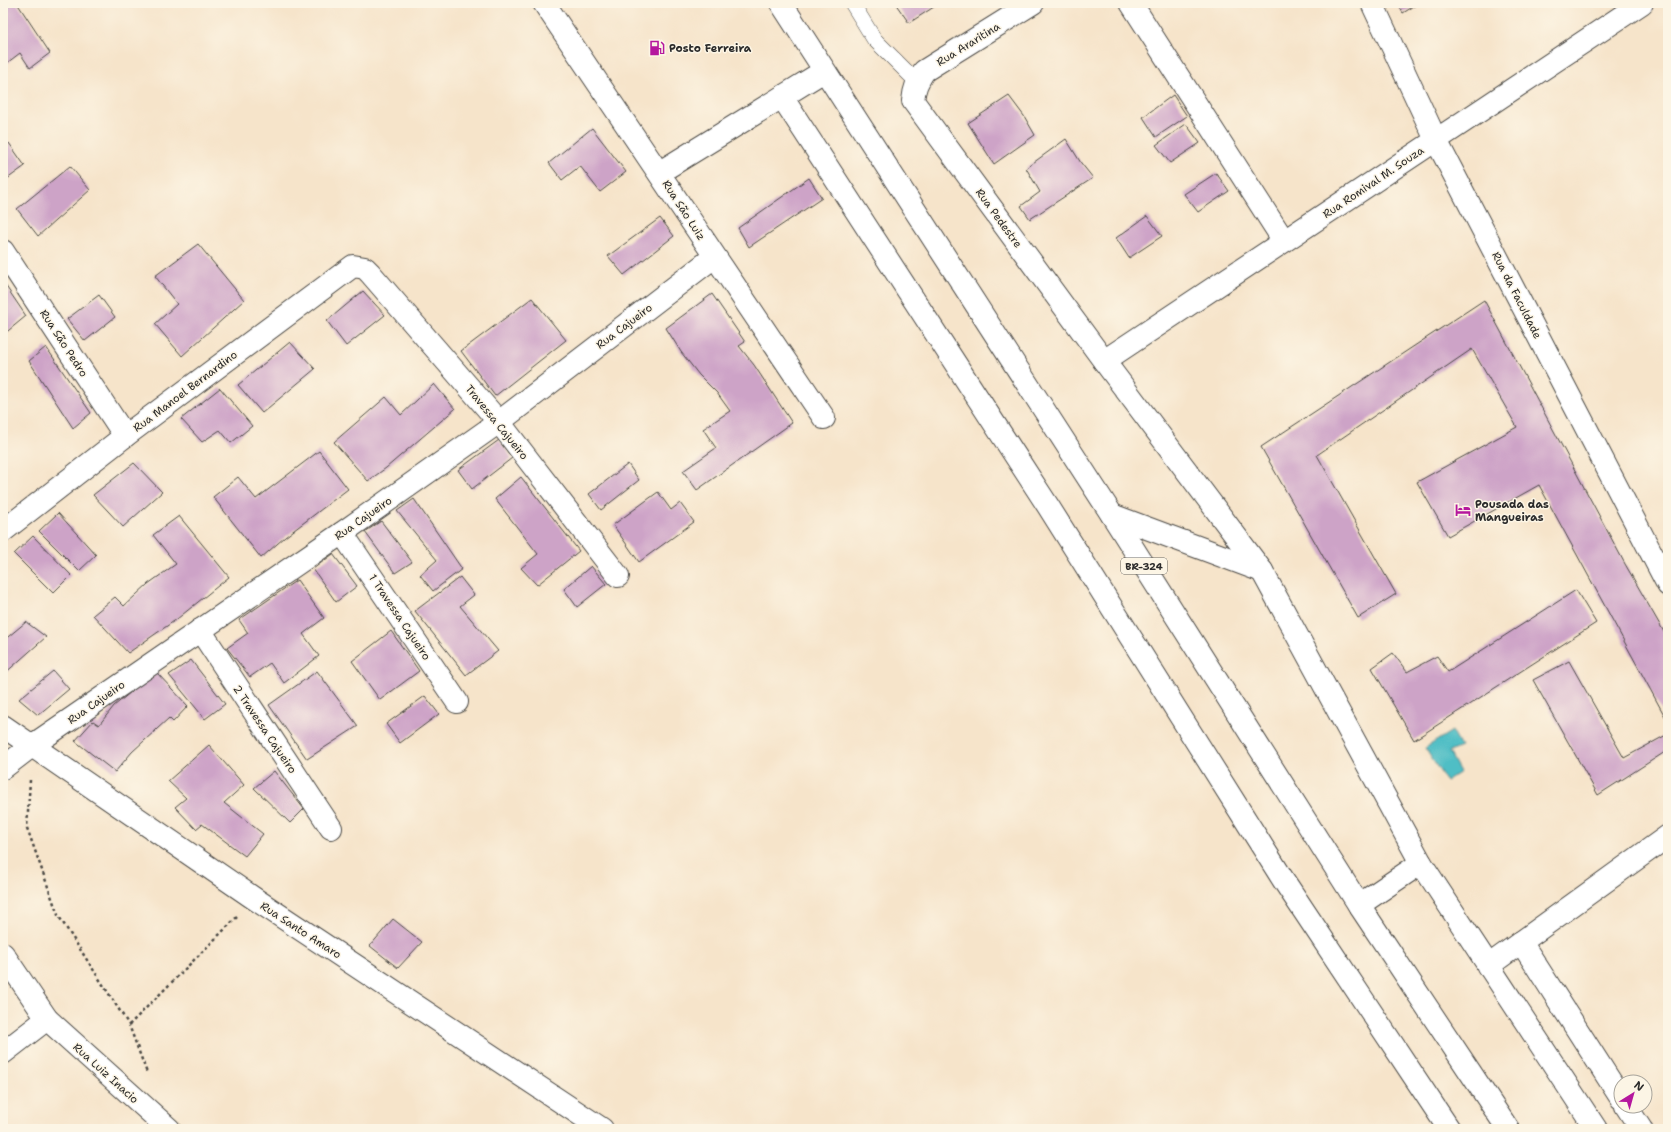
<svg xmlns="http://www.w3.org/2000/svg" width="1671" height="1132" viewBox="0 0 1671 1132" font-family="'Shantell Sans',sans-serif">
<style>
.water{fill:#50bec5;stroke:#3e7478}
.building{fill:#cda3c7}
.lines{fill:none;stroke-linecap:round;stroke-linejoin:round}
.lane-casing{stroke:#494743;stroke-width:16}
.street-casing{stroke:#494743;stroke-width:24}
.highway-casing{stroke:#494743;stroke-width:24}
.path{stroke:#494743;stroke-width:2.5;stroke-dasharray:3 3;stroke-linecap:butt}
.lane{stroke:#fff;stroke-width:15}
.street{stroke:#fff;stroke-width:22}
.highway{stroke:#fff;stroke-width:22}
.labels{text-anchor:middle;stroke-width:3;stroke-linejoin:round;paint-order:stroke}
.shield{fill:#fcf5e5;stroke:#6a6863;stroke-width:1}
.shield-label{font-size:10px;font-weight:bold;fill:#2b2b2b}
.street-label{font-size:11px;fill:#2b2b2b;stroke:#fcf5e5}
.poi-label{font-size:11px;font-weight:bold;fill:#2b2b2b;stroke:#fcf5e5;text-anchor:start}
</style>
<rect width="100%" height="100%" fill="#fcf5e5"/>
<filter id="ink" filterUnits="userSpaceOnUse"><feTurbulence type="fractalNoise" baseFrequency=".025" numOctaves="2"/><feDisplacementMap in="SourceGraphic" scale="8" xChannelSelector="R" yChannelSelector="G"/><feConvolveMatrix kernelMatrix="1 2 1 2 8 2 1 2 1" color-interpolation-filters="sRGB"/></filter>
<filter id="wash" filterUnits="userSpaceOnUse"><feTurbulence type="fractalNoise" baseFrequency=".012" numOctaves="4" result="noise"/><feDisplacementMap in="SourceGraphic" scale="16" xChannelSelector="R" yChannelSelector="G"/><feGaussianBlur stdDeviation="0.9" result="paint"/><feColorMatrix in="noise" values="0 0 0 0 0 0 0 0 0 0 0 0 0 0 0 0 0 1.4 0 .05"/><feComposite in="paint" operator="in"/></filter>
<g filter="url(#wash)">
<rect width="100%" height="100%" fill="#f6e4ca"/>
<path class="water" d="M1452,731L1461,747L1449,752L1460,772L1446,781L1425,748Z"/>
<g id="blocks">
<g class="building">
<path d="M3,3H17L50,53L30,68L20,53L3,66Z"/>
<path d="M895,3H940L909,23Z"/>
<path d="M1397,3H1419L1403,13Z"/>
<path d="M1173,95L1187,116L1156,137L1143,117Z"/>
<path d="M1009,96L1024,116L1035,135L994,164L968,123Z"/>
<path d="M1186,124L1200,143L1170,163L1156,145Z"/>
<path d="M592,128L626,172L600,192L580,166L562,180L549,163Z"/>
<path d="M1066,139L1081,163L1093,178L1030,219L1021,206L1040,192L1026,168Z"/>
<path d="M9,143L25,166L3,182V148Z"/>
<path d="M70,166L90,190L38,236L17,209Z"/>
<path d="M1216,173L1229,191L1198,212L1184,194Z"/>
<path d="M809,178L822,198L749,247L738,228Z"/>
<path d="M1147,216L1162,236L1129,258L1116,238Z"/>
<path d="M660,218L674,236L624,275L608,256Z"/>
<path d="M198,244L244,300L182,356L155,324L177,304L155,276Z"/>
<path d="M3,282L26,316L3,335Z"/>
<path d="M363,291L385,315L346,346L327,321Z"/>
<path d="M712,294L745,342L739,346L754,365L792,423L697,490L683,471L716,448L703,429L730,411L717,393L699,375L681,352L666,328Z"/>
<path d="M99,295L115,317L85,341L67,319Z"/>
<path d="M532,298L566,340L495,396L461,351Z"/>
<path d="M1484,300L1625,564L1668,639V722L1539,485L1448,536L1417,482L1517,427L1472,349L1317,455L1396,594L1358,618L1261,447Z"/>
<path d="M290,342L315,369L262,413L238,385Z"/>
<path d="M46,347L91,413L73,428L29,361Z"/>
<path d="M434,384L455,409L386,468L368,481L334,442L386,397L401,415Z"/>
<path d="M220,388L252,426L231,443L220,430L202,442L181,419Z"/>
<path d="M499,440L512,458L472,489L458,470Z"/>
<path d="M319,451L348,489L285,537L261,558L213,497L238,477L256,499Z"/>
<path d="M134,463L162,492L123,527L93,495Z"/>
<path d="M628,464L639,480L601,510L589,494Z"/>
<path d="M521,477L579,551L537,585L521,568L538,554L495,499Z"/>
<path d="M658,492L671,510L680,503L694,522L639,562L613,525Z"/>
<path d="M414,499L462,569L433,591L420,575L437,560L397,511Z"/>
<path d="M58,513L96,555L79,571L39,531Z"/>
<path d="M179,516L229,577L177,619L128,653L93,615L115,597L124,606L148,584L176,564L153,535Z"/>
<path d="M381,521L412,562L395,573L365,532Z"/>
<path d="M33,536L71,575L53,593L14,554Z"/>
<path d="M333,554L357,586L336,602L313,569Z"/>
<path d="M591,566L606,584L577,607L564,589Z"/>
<path d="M460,577L474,595L460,606L498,651L466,675L415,611Z"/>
<path d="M297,580L324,618L303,634L319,656L284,683L270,663L250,677L227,648L248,633L239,620Z"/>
<path d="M1576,590L1596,623L1414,740L1372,668L1393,653L1407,672L1437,656L1448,672Z"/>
<path d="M26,622L46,637L3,675V641Z"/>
<path d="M391,631L419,671L380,700L352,661Z"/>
<path d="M191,660L225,704L205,719L169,675Z"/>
<path d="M1569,661L1624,758L1668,734V756L1665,752L1598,795L1533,680Z"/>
<path d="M53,671L69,689L38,715L19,699Z"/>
<path d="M317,671L358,726L307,759L269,705Z"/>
<path d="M157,673L188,706L173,722L169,718L132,752L115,772L75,741L93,721L99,725L114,706L137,687Z"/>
<path d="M425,696L439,714L400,743L386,724Z"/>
<path d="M209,745L244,785L224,803L263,834L245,856L202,824L196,829L175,807L186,798L168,781Z"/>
<path d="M274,771L304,809L290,823L254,788Z"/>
<path d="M393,919L422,942L398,968L370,946Z"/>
</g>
</g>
</g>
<g filter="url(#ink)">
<use href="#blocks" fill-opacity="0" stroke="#494743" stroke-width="1"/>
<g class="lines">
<defs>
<path id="lane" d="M852,3L874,39L917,82"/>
<g id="street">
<path d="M544,3C638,141 730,280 824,418"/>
<path d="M1033,3L924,71C917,82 914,89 913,101L1104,361L1262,571L1421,863L1596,1129"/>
<path d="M1131,3L1284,241"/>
<path d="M1372,3L1436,140L1668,585"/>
<path d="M782,97L1048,506L1284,881L1449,1129"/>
<path d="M660,172L824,71"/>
<path d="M3,251L125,436"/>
<path d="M1104,361L1642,3"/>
<path d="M1112,515L1262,571"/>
<path d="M3,531L125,436L353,266L365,268L370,273L499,422L618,576"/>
<path d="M342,533L457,702"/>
<path d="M200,630L331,828"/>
<path d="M3,726L255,899L602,1129"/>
<path d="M3,768L33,745L342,533L499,422L714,257"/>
<path d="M1359,905L1421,863"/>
<path d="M1521,942L1621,1098"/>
<path d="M3,954L47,1019L169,1129"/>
<path d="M1488,966L1668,836"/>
<path d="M3,1053L47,1019"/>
<path d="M1626,1106L1641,1129"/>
</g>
<path id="highway" d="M781,3L1112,515L1359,905L1508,1129"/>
</defs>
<use href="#lane" class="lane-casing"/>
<use href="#street" class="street-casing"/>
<use href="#highway" class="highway-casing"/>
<g class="path">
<path d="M30,780L27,828L58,915L129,1025L147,1073"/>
<path d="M129,1025L237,917"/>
</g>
<use href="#lane" class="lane"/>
<use href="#street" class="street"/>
<use href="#highway" class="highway"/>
</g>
</g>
<defs>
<symbol id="fuel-bare" viewBox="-9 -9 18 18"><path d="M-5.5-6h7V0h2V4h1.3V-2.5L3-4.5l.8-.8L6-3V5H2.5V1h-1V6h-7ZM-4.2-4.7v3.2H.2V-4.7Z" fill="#b5179e" stroke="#fcf5e5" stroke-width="2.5" paint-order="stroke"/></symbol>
<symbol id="hotel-bare" viewBox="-9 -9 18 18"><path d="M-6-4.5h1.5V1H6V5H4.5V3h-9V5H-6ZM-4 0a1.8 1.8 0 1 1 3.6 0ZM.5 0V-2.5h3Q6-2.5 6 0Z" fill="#b5179e" stroke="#fcf5e5" stroke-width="2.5" paint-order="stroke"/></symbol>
</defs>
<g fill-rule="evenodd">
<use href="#fuel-bare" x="646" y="37" width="22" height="22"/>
<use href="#hotel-bare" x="1452" y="499" width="22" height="22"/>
</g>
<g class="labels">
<rect class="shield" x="1121" y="558" width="46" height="16" rx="3"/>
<g class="shield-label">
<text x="1144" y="570">BR-324</text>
</g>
<g class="street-label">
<text transform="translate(968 44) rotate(-32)" y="4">Rua Araritina</text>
<text transform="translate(1373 182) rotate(-34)" y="4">Rua Romival M. Souza</text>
<text transform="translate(684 210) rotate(57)" y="4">Rua São Luiz</text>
<text transform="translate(999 218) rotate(54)" y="4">Rua Pedestre</text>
<text transform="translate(1517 295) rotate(63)" y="4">Rua da Faculdade</text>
<text transform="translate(624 326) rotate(-37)" y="4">Rua Cajueiro</text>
<text transform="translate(64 343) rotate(57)" y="4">Rua São Pedro</text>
<text transform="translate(185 391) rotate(-37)" y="4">Rua Manoel Bernardino</text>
<text transform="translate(497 422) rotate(51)" y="4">Travessa Cajueiro</text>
<text transform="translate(363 518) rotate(-35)" y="4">Rua Cajueiro</text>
<text transform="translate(400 617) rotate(56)" y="4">1 Travessa Cajueiro</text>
<text transform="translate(96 702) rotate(-35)" y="4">Rua Cajueiro</text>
<text transform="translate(265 729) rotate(56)" y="4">2 Travessa Cajueiro</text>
<text transform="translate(301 930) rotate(33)" y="4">Rua Santo Amaro</text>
<text transform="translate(106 1073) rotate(42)" y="4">Rua Luiz Inacio</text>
</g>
<g class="poi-label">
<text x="669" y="52">Posto Ferreira</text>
<text x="1475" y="508">Pousada das<tspan x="1475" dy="13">Mangueiras</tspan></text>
</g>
</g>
<rect width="1671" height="1132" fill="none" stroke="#fcf5e5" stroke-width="16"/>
<g transform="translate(1633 1094) rotate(37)"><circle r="19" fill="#fcf5e5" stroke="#a8a49b"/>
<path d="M0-3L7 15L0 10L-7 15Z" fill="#b5179e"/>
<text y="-6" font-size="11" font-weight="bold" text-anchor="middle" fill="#2b2b2b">N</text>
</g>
</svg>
